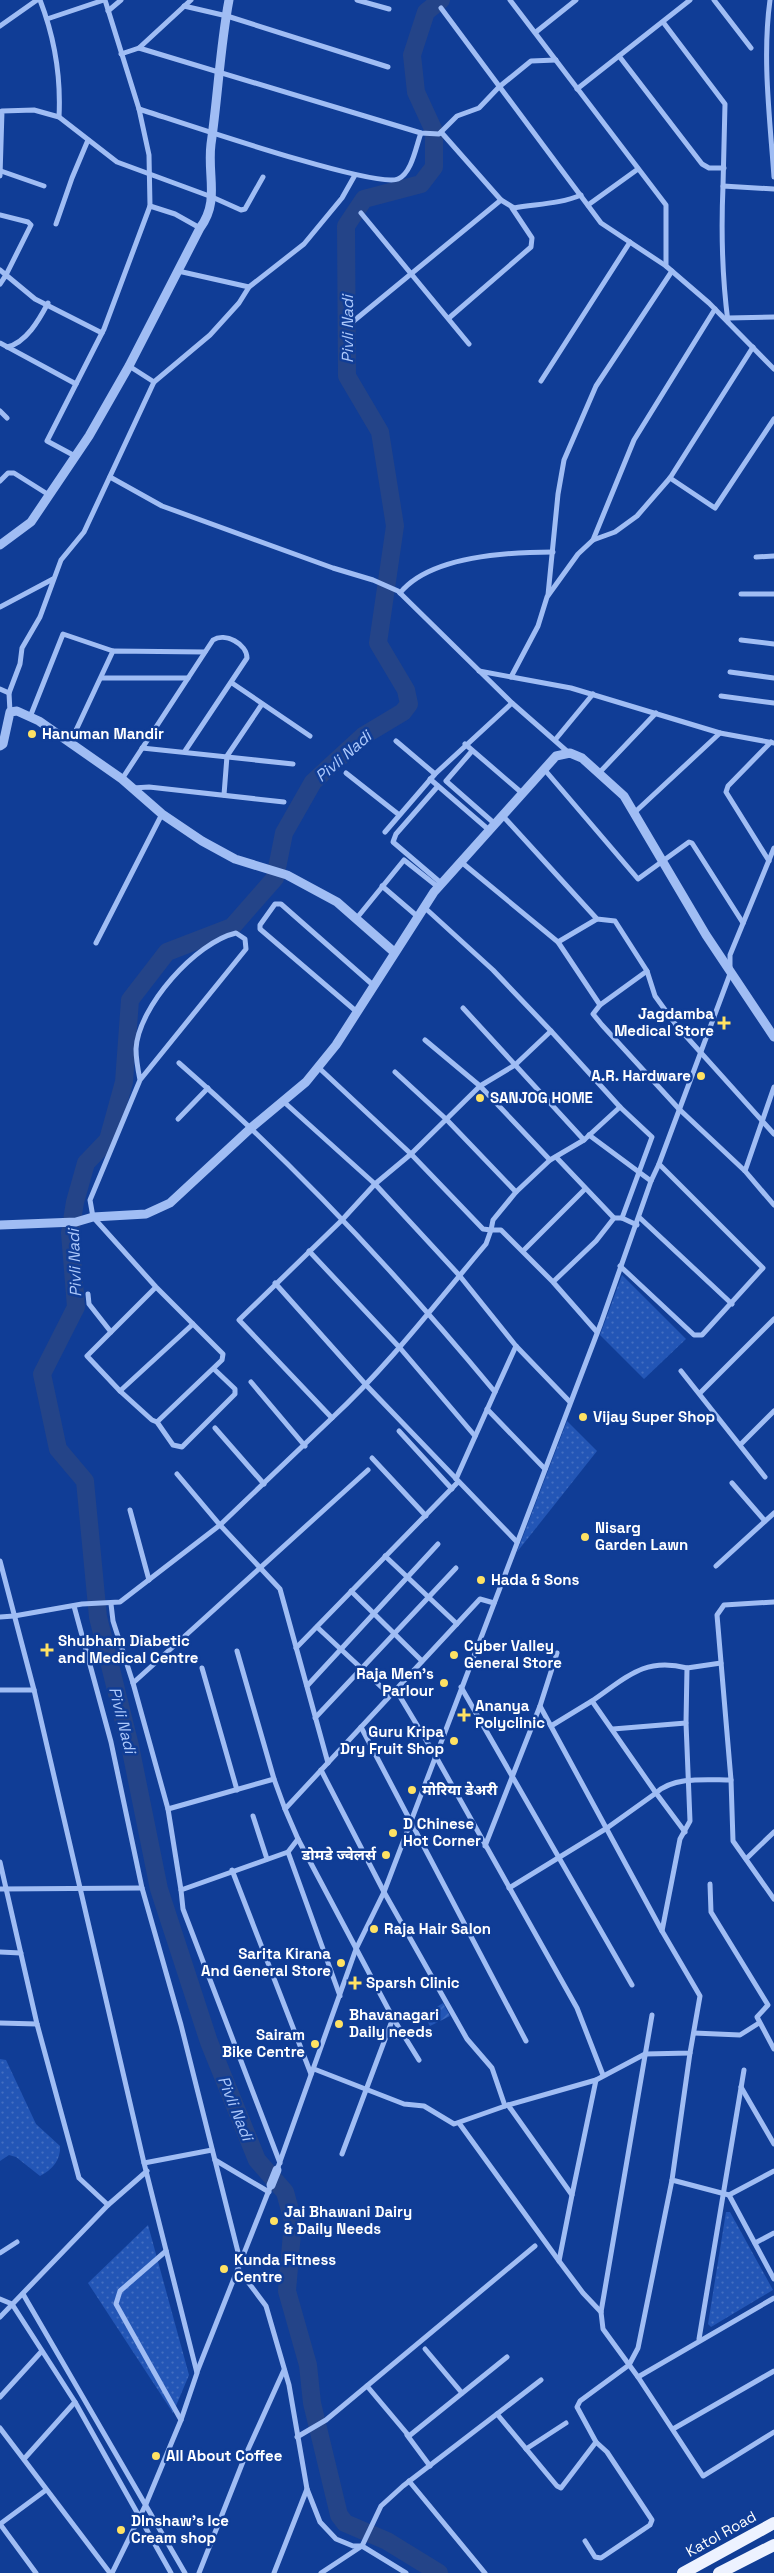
<svg xmlns="http://www.w3.org/2000/svg" width="774" height="2573" viewBox="0 0 774 2573" font-family="'Space Grotesk','Noto Sans Devanagari',sans-serif">
<style>
.park{fill:url(#park-dots)}
.garden{fill:url(#garden-furrows)}
.lines{fill:none;stroke-linecap:round;stroke-linejoin:round}
.river{stroke:#244488;stroke-width:18}
.minor{stroke:#a0bdf4;stroke-width:5}
.tertiary{stroke:#a0bdf4;stroke-width:9}
.primary{stroke:#edf2ff;stroke-width:12}
.poi-dot{fill:#ffe263;stroke:#103d96;stroke-width:2}
.labels{text-anchor:middle;stroke-width:5;stroke-linejoin:round;paint-order:stroke}
.poi-label{font-size:15px;font-weight:bold;fill:#fff;stroke:#103d96;text-anchor:start}
.street-label{font-size:15px;fill:#fff;stroke:#103d96}
.water-label{font-size:16px;font-style:italic;fill:#acc8fb;stroke:#103d96}
</style>
<defs>
<pattern id="park-dots" width="8" height="8" patternUnits="userSpaceOnUse" patternTransform="scale(1.25)"><rect width="8" height="8" fill="#2356b6"/><path d="M2 2h.1M6 6h.1" fill="none" stroke="#446fc1" stroke-width="1.8" stroke-linecap="round"/></pattern>
<pattern id="garden-furrows" width="10" height="10" patternUnits="userSpaceOnUse" patternTransform="scale(1.25)"><rect width="10" height="10" fill="#2356b6"/><path d="M-1 1l2-2M0 10L10 0M9 11l2-2" fill="none" stroke="#446fc1"/></pattern>
</defs>
<rect width="100%" height="100%" fill="#103d96"/>
<g class="park">
<path d="M622,1275L686,1339L644,1379L600,1335Z"/>
<path d="M567,1421L597,1451L517,1552Z"/>
<path d="M0,2059L6,2060L36,2124L60,2146C61,2160 52,2170 40,2176L16,2157L9,2155L0,2161Z"/>
<path d="M726,2212H730L773,2290L711,2327L708,2324Z"/>
<path d="M148,2225L189,2375L173,2413L88,2283Z"/>
</g>
<path class="garden" d="M443,2003L450,2016L430,2026L424,2015Z"/>
<g class="lines">
<path class="river" d="M439,2573L387,2541L345,2523L339,2515L312,2403L308,2365L287,2291L293,2221L285,2192L257,2160L209,2042L159,1889L130,1746L98,1617L85,1481L58,1449L42,1374L76,1307L70,1233L75,1202L86,1163L108,1140L124,1082L130,1000L167,952L232,927L275,878L284,833L313,782L363,736L403,712L409,704L406,690L378,643L395,526L380,432L347,376L346,226L364,199L421,184L434,167V131L416,92L412,55L426,12L441,0"/>
<g class="minor">
<path d="M40,0C54,36 61,78 59,117"/>
<path d="M357,0L389,9"/>
<path d="M510,0L666,205V266L709,303L774,369"/>
<path d="M714,0L751,48"/>
<path d="M770,0C762,58 770,119 774,177"/>
<path d="M184,6L227,16L388,67"/>
<path d="M441,8L601,223L666,266"/>
<path d="M108,11L121,0"/>
<path d="M47,19L104,0"/>
<path d="M663,22L725,104L723,186"/>
<path d="M0,26L37,0"/>
<path d="M536,32L576,0"/>
<path d="M139,48L421,133L439,134L457,116L479,108L499,87L531,61L556,60"/>
<path d="M121,54L139,48L191,0"/>
<path d="M619,56L702,164L709,168H724"/>
<path d="M577,89L690,0"/>
<path d="M139,109C177,121 375,189 398,179C412,173 416,146 421,133"/>
<path d="M1,171L44,186"/>
<path d="M0,176L2,111L34,110L59,117L117,162L212,197L241,210L245,209L263,177"/>
<path d="M501,200L514,208C536,204 560,204 581,195"/>
<path d="M588,205L638,169"/>
<path d="M150,206L175,214L200,228"/>
<path d="M361,213L469,344"/>
<path d="M0,215L28,222L31,225L6,275L0,270"/>
<path d="M56,224L72,178L88,140"/>
<path d="M178,271L249,287"/>
<path d="M0,284L6,275L35,299L102,333"/>
<path d="M449,318L531,247L532,238L512,208"/>
<path d="M728,318L774,317"/>
<path d="M728,322C722,276 721,232 723,186L774,189"/>
<path d="M350,324L501,200L441,132"/>
<path d="M0,343L76,384"/>
<path d="M7,347C26,343 39,320 48,303"/>
<path d="M541,381L630,242"/>
<path d="M154,382L210,335L239,303L249,287L304,244L342,198L355,175"/>
<path d="M0,411L7,418"/>
<path d="M75,456L47,441L104,329L150,206L149,155L139,109L105,0"/>
<path d="M110,477L162,506L333,568L373,580L398,591L512,703"/>
<path d="M670,478L715,508L774,419"/>
<path d="M0,481L8,473H14L49,495"/>
<path d="M593,540L634,440L715,309"/>
<path d="M756,557L774,556"/>
<path d="M400,593C430,556 509,552 553,552"/>
<path d="M741,594H774"/>
<path d="M548,595L558,494L564,460L596,386L672,271"/>
<path d="M0,607L53,579"/>
<path d="M741,640L774,644"/>
<path d="M479,671L571,688L720,733"/>
<path d="M730,672L774,678"/>
<path d="M511,677L538,626L547,597L578,554L593,540L615,532L637,516L670,478L753,347"/>
<path d="M102,678H188"/>
<path d="M232,683L310,736"/>
<path d="M0,689L9,693"/>
<path d="M721,696L774,703"/>
<path d="M10,712L9,693L20,664L22,648L40,617L61,560L84,532L154,382L129,366"/>
<path d="M30,717L63,634L113,651"/>
<path d="M555,740L593,694"/>
<path d="M396,741L435,774"/>
<path d="M70,743L113,651L205,652"/>
<path d="M465,744L522,793"/>
<path d="M142,748L293,764"/>
<path d="M472,751L446,781L495,824"/>
<path d="M544,769L638,879L689,842L692,843L743,923"/>
<path d="M346,773L398,814"/>
<path d="M599,773L656,713"/>
<path d="M122,779L213,640C225,632 247,644 247,658L185,751"/>
<path d="M430,779L489,830"/>
<path d="M438,786L396,834L393,842L441,883"/>
<path d="M133,788L149,787L284,802"/>
<path d="M224,795L227,756L262,704"/>
<path d="M634,813L720,733L774,743"/>
<path d="M502,815L597,919L615,921L647,971L600,1005"/>
<path d="M385,832L435,774L512,703L569,753"/>
<path d="M460,861L558,942L600,1005L593,1014L602,1025L679,1109L745,1171L774,1205"/>
<path d="M769,861L726,792L728,786L771,742"/>
<path d="M382,886L417,916"/>
<path d="M424,907L493,970L551,1031"/>
<path d="M356,919L404,860L438,887"/>
<path d="M558,942L597,919"/>
<path d="M96,943L162,814"/>
<path d="M647,971L655,996L676,1025L774,1134"/>
<path d="M463,1008L584,1140"/>
<path d="M357,1012L260,929V925L275,904H281L373,985"/>
<path d="M425,1040L480,1086L550,1160"/>
<path d="M179,1063C294,1163 398,1275 495,1392L516,1346"/>
<path d="M318,1067L411,1154L483,1229L491,1230L493,1220L516,1192L550,1160L584,1140L620,1107"/>
<path d="M395,1072L447,1120L516,1192"/>
<path d="M140,1080C138,1070 136,1059 136,1049C138,1007 196,942 236,933L245,939L246,949L140,1080L90,1200L93,1217L156,1287L223,1354L222,1360L157,1422L152,1420L120,1391L87,1356L156,1287"/>
<path d="M284,1102L375,1184L459,1275L516,1346L570,1402"/>
<path d="M178,1119L208,1088"/>
<path d="M589,1135L651,1181"/>
<path d="M556,1157L614,1218"/>
<path d="M745,1171L774,1087"/>
<path d="M622,1218L637,1225"/>
<path d="M640,1218L732,1304"/>
<path d="M309,1251L400,1348L475,1436"/>
<path d="M523,1251L585,1189"/>
<path d="M620,1266L694,1335H702L763,1268L659,1164"/>
<path d="M553,1282L596,1241L614,1218H622L652,1137L620,1107L551,1031L515,1065L480,1086L411,1154L375,1184L342,1220L239,1320L332,1418C389,1365 436,1303 486,1244L491,1230H501L553,1282L597,1332"/>
<path d="M275,1283L367,1386L517,1542"/>
<path d="M88,1294L89,1304L111,1332"/>
<path d="M681,1371L765,1477"/>
<path d="M251,1382L305,1446"/>
<path d="M120,1391L193,1324"/>
<path d="M700,1393L774,1319"/>
<path d="M487,1409L545,1469"/>
<path d="M157,1422L173,1445L182,1447L235,1394V1389L214,1369"/>
<path d="M215,1428L264,1484"/>
<path d="M399,1431L452,1489"/>
<path d="M741,1444L774,1411"/>
<path d="M372,1458L426,1516"/>
<path d="M177,1474L220,1525L280,1589L328,1763"/>
<path d="M456,1479L495,1392"/>
<path d="M732,1483L765,1521"/>
<path d="M130,1510L149,1580"/>
<path d="M385,1556L457,1624"/>
<path d="M0,1561L34,1690L144,2163L197,2373L181,2420L146,2504L112,2573"/>
<path d="M716,1566L774,1513"/>
<path d="M351,1591L422,1661"/>
<path d="M774,1602L724,1605L717,1615L731,1780L733,1841L774,1899"/>
<path d="M111,1604L113,1621L133,1683L168,1809L181,1890"/>
<path d="M74,1606L111,1742L142,1888L181,2025L241,2264"/>
<path d="M0,1617L14,1616L82,1604L120,1602L220,1525L332,1418"/>
<path d="M317,1627L390,1695"/>
<path d="M296,1648L458,1482"/>
<path d="M237,1651L274,1779L285,1809"/>
<path d="M557,1653L540,1706L662,1931L700,1996L690,2053L645,2054L596,2080L508,2105L572,2195L559,2261L583,2293L601,2312"/>
<path d="M202,1668L237,1790"/>
<path d="M133,1683L368,1470"/>
<path d="M307,1686L438,1544"/>
<path d="M461,1687L632,1985"/>
<path d="M0,1690H34"/>
<path d="M396,1690L435,1755L577,2008L603,2075"/>
<path d="M592,1701C626,1678 643,1657 687,1668"/>
<path d="M315,1718L456,1568"/>
<path d="M361,1727L526,2041"/>
<path d="M613,1729L686,1723L687,1668L721,1663"/>
<path d="M321,1770L384,1892L467,2039L492,2068L505,2106"/>
<path d="M168,1809L274,1779"/>
<path d="M253,1816L267,1859"/>
<path d="M685,1832L656,1793C674,1776 707,1780 731,1780"/>
<path d="M298,1839L393,2018L342,2154"/>
<path d="M485,1846L540,1706"/>
<path d="M288,1852L298,1839L285,1809L480,1599L494,1603"/>
<path d="M746,1859L774,1832"/>
<path d="M0,1862L37,2024L79,2178L108,2205"/>
<path d="M232,1870L311,2074"/>
<path d="M710,1884L711,1912L768,2005L757,2017L774,2049"/>
<path d="M509,1888L607,1828L656,1793L592,1701L551,1726"/>
<path d="M0,1889L142,1888"/>
<path d="M662,1931L680,1839L690,1821L686,1723"/>
<path d="M0,1952L21,1953"/>
<path d="M652,2015L601,2312L603,2329L638,2377L703,2476L774,2432"/>
<path d="M393,2018L419,2060"/>
<path d="M0,2023L37,2024"/>
<path d="M694,2033L740,2035L759,2023"/>
<path d="M690,2053L672,2180L729,2195L774,2171"/>
<path d="M314,2069L404,2104L424,2106L454,2124L508,2105"/>
<path d="M741,2087L774,2144"/>
<path d="M459,2123L559,2261"/>
<path d="M215,2160L269,2192"/>
<path d="M144,2163L212,2150"/>
<path d="M280,2163L183,1909L181,1890L288,1852L340,1996"/>
<path d="M277,2170L356,1949L384,1892L601,1323L651,1181L659,1164L730,974V955L774,848"/>
<path d="M572,2195L596,2080"/>
<path d="M729,2195L774,2279"/>
<path d="M755,2243L774,2233"/>
<path d="M166,2251L120,2291L116,2304L181,2420"/>
<path d="M0,2253L17,2242"/>
<path d="M239,2270L266,2306L289,2385L307,2489L274,2573"/>
<path d="M23,2294L185,2573"/>
<path d="M0,2299L12,2304L75,2402L171,2573"/>
<path d="M0,2317L108,2205L147,2171"/>
<path d="M699,2339L744,2070"/>
<path d="M425,2349L462,2393"/>
<path d="M197,2372L271,2185"/>
<path d="M638,2377L774,2298"/>
<path d="M367,2386L409,2436L507,2357"/>
<path d="M0,2397L41,2352"/>
<path d="M497,2414L541,2380"/>
<path d="M0,2428L110,2573"/>
<path d="M673,2429L774,2371"/>
<path d="M407,2435L430,2466"/>
<path d="M297,2437L326,2420L535,2246"/>
<path d="M596,2442L577,2407L580,2401L629,2365L638,2348L672,2180"/>
<path d="M526,2449L566,2423"/>
<path d="M24,2459L75,2402"/>
<path d="M409,2481L485,2573"/>
<path d="M307,2489L320,2522L336,2539L353,2546H362L406,2573"/>
<path d="M0,2524L36,2573"/>
<path d="M0,2524L46,2490"/>
<path d="M199,2573L246,2454L284,2370"/>
<path d="M321,2573L362,2546L381,2506L403,2486L497,2414L557,2486L561,2488L596,2442L607,2452L652,2520L650,2525L601,2558L595,2557L585,2541"/>
</g>
<g class="tertiary">
<path d="M0,545L31,522L89,436L129,366L200,228C220,201 207,176 211,144C218,96 220,47 229,0"/>
<path d="M0,746L3,744L10,712L17,711L39,721L122,779L162,814L202,841L235,859L287,875L337,902L394,952"/>
<path d="M0,1225L76,1222L93,1217L146,1214L170,1203L252,1127L306,1082L336,1045L434,892L556,756L570,753L582,758L624,796L706,935L774,1037"/>
<path d="M271,2185L277,2170"/>
</g>
<g class="primary">
<path d="M683,2573L774,2523"/>
<path d="M719,2573L774,2545"/>
</g>
</g>
<g class="poi-dot">
<circle cx="32" cy="734" r="5"/>
<path d="M721.5 1015.5h5v5h5v5h-5v5h-5v-5h-5v-5h5z"/>
<circle cx="701" cy="1076" r="5"/>
<circle cx="480" cy="1098" r="5"/>
<circle cx="583" cy="1417" r="5"/>
<circle cx="585" cy="1537" r="5"/>
<circle cx="481" cy="1580" r="5"/>
<path d="M44.5 1642.5h5v5h5v5h-5v5h-5v-5h-5v-5h5z"/>
<circle cx="454" cy="1655" r="5"/>
<circle cx="444" cy="1683" r="5"/>
<path d="M461.5 1707.5h5v5h5v5h-5v5h-5v-5h-5v-5h5z"/>
<circle cx="454" cy="1741" r="5"/>
<circle cx="412" cy="1790" r="5"/>
<circle cx="393" cy="1833" r="5"/>
<circle cx="386" cy="1855" r="5"/>
<circle cx="374" cy="1929" r="5"/>
<circle cx="341" cy="1963" r="5"/>
<path d="M352.5 1975.5h5v5h5v5h-5v5h-5v-5h-5v-5h5z"/>
<circle cx="339" cy="2024" r="5"/>
<circle cx="315" cy="2044" r="5"/>
<circle cx="274" cy="2221" r="5"/>
<circle cx="224" cy="2269" r="5"/>
<circle cx="156" cy="2456" r="5"/>
<circle cx="121" cy="2530" r="5"/>
</g>
<g class="labels">
<g class="poi-label">
<text x="42" y="739">Hanuman Mandir</text>
<text x="714" y="1019" text-anchor="end">Jagdamba<tspan x="714" dy="17">Medical Store</tspan></text>
<text x="691" y="1081" text-anchor="end">A.R. Hardware</text>
<text x="490" y="1103">SANJOG HOME</text>
<text x="593" y="1422">Vijay Super Shop</text>
<text x="595" y="1533">Nisarg<tspan x="595" dy="17">Garden Lawn</tspan></text>
<text x="491" y="1585">Hada &amp; Sons</text>
<text x="58" y="1646">Shubham Diabetic<tspan x="58" dy="17">and Medical Centre</tspan></text>
<text x="464" y="1651">Cyber Valley<tspan x="464" dy="17">General Store</tspan></text>
<text x="434" y="1679" text-anchor="end">Raja Men's<tspan x="434" dy="17">Parlour</tspan></text>
<text x="475" y="1711">Ananya<tspan x="475" dy="17">Polyclinic</tspan></text>
<text x="444" y="1737" text-anchor="end">Guru Kripa<tspan x="444" dy="17">Dry Fruit Shop</tspan></text>
<text x="422" y="1795">मोरिया डेअरी</text>
<text x="403" y="1829">D Chinese<tspan x="403" dy="17">Hot Corner</tspan></text>
<text x="376" y="1860" text-anchor="end">डोमडे ज्वेलर्स</text>
<text x="384" y="1934">Raja Hair Salon</text>
<text x="331" y="1959" text-anchor="end">Sarita Kirana<tspan x="331" dy="17">And General Store</tspan></text>
<text x="366" y="1988">Sparsh Clinic</text>
<text x="349" y="2020">Bhavanagari<tspan x="349" dy="17">Daily needs</tspan></text>
<text x="305" y="2040" text-anchor="end">Sairam<tspan x="305" dy="17">Bike Centre</tspan></text>
<text x="284" y="2217">Jai Bhawani Dairy<tspan x="284" dy="17">&amp; Daily Needs</tspan></text>
<text x="234" y="2265">Kunda Fitness<tspan x="234" dy="17">Centre</tspan></text>
<text x="166" y="2461">All About Coffee</text>
<text x="131" y="2526">DInshaw's Ice<tspan x="131" dy="17">Cream shop</tspan></text>
</g>
<g class="street-label">
<text transform="translate(721 2534) rotate(-29)" y="5">Katol Road</text>
</g>
<g class="water-label">
<text transform="translate(347 329) rotate(-90)" y="6">Pivli Nadi</text>
<text transform="translate(343 756) rotate(-41)" y="6">Pivli Nadi</text>
<text transform="translate(74 1263) rotate(-92)" y="6">Pivli Nadi</text>
<text transform="translate(123 1720) rotate(76)" y="6">Pivli Nadi</text>
<text transform="translate(236 2108) rotate(68)" y="6">Pivli Nadi</text>
</g>
</g>
</svg>
